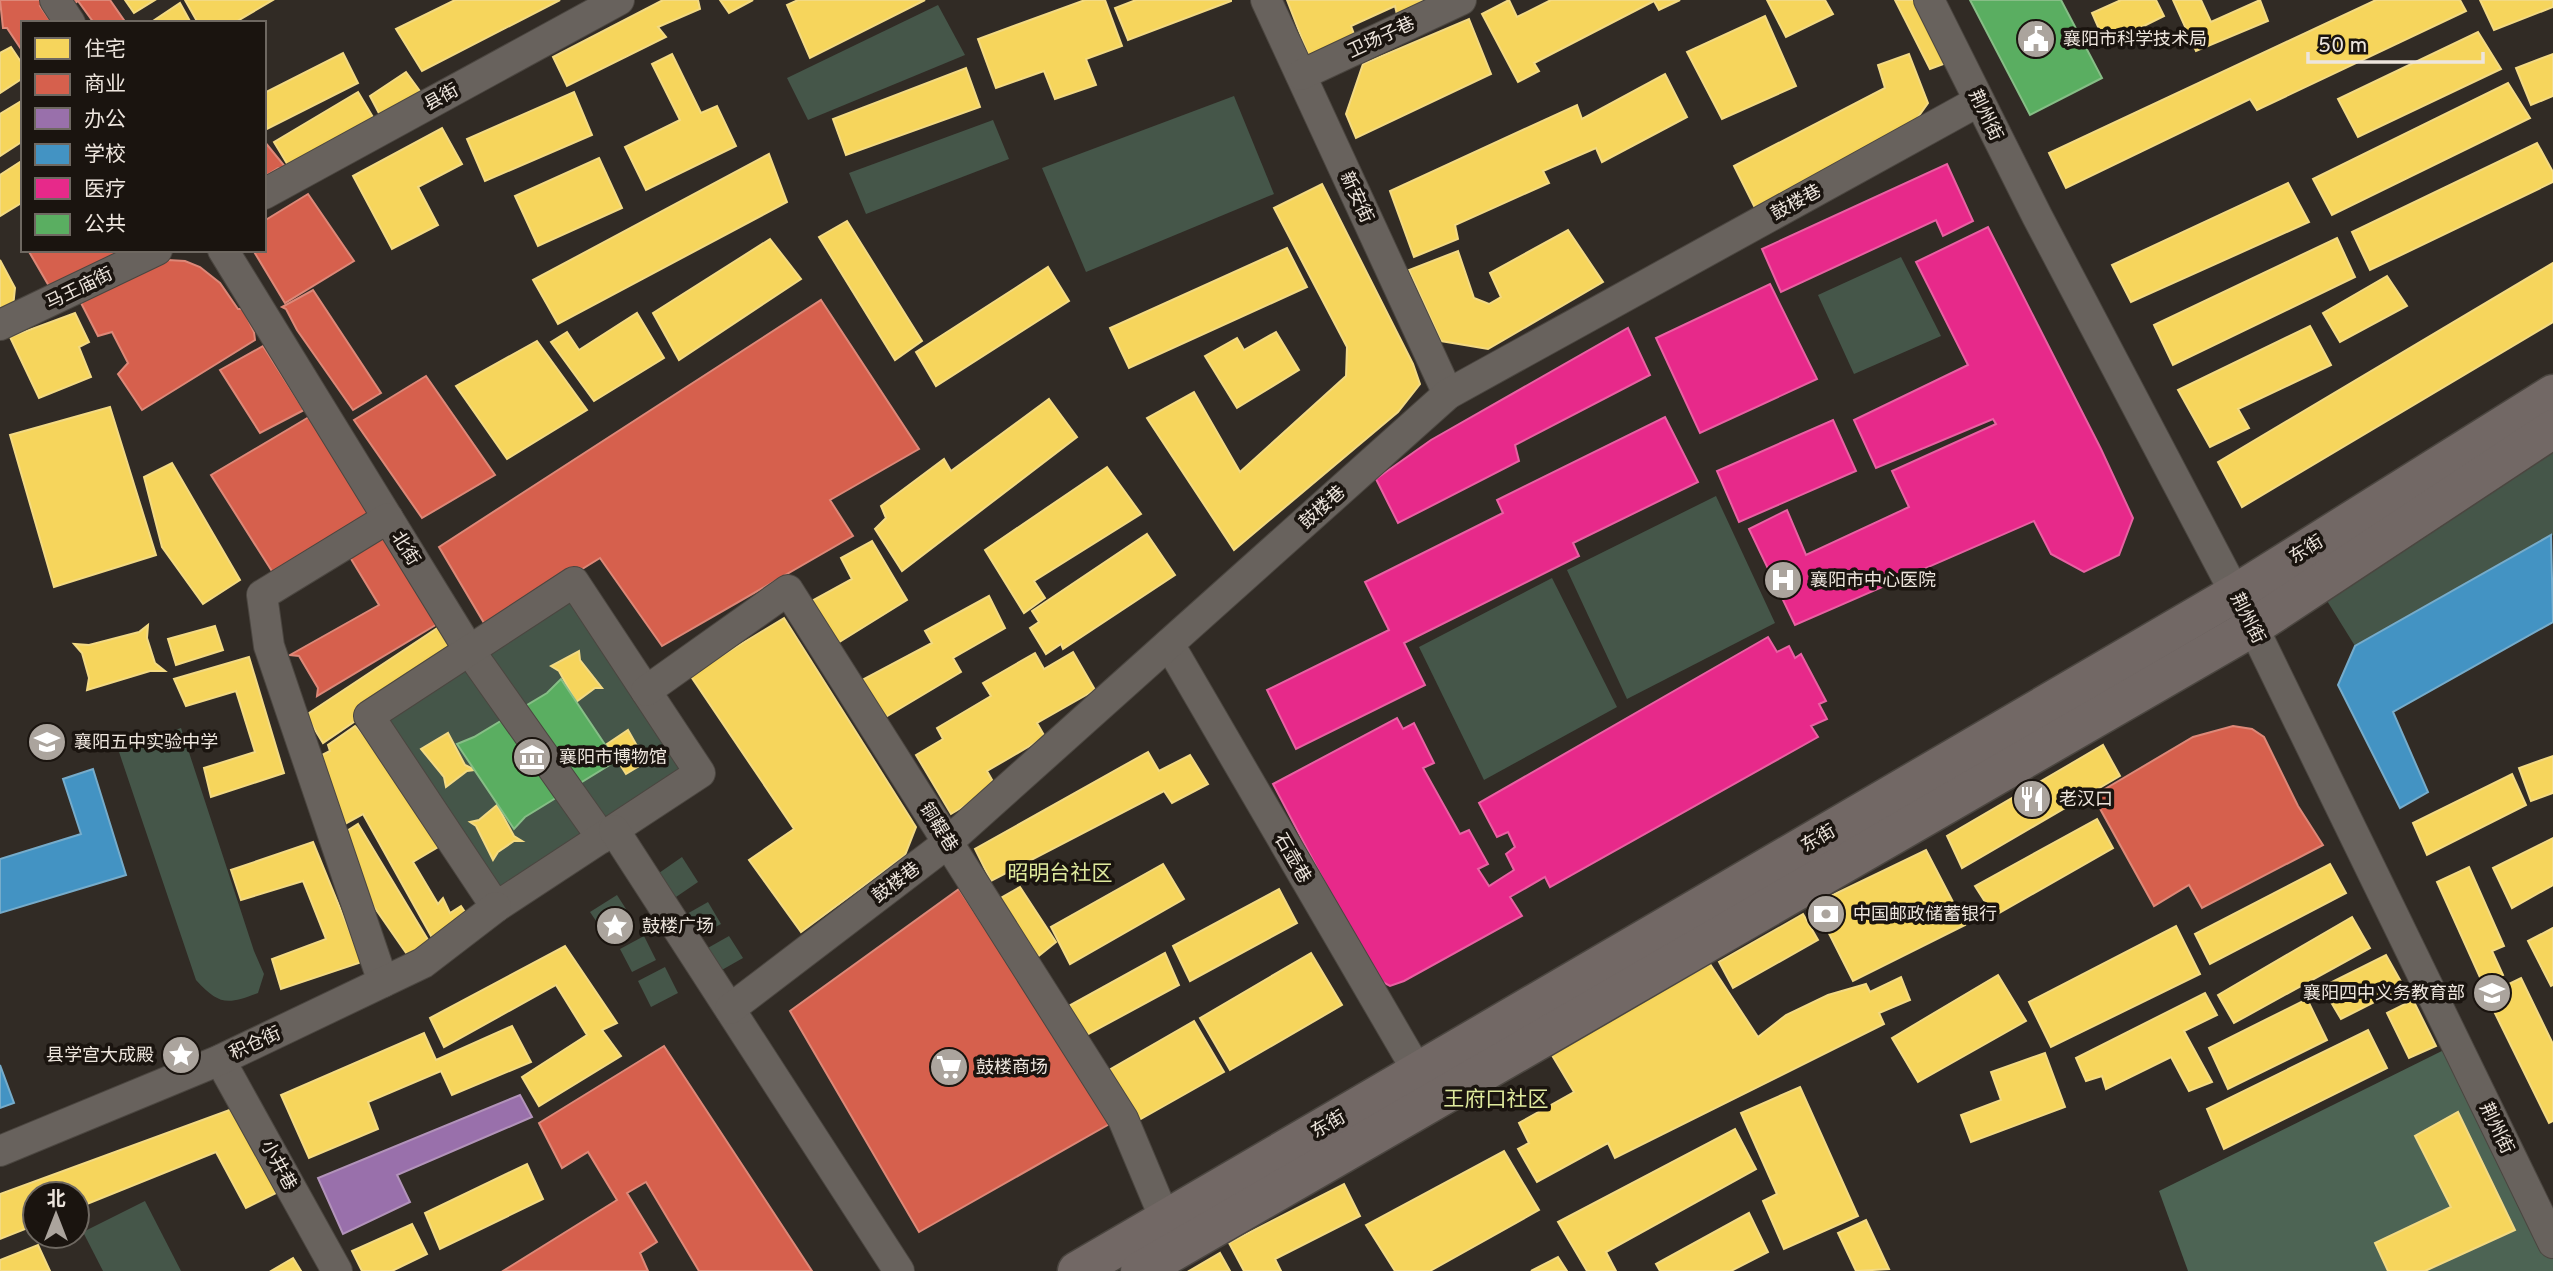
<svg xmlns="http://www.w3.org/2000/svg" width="2553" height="1271" viewBox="0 0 2553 1271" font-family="Overpass,'Noto Sans SC',sans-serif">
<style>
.green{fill:#455649}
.forest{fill:#4d6454}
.homes{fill:#f6d55c;stroke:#f3da83;stroke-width:2}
.shops{fill:#d6604d;stroke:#dd8878;stroke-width:2}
.offices{fill:#9970ab;stroke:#b293ba;stroke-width:2}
.schools{fill:#4393c3;stroke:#76accb;stroke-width:2}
.health{fill:#e7298a;stroke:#e961a3;stroke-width:2}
.public{fill:#5aae61;stroke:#86be86;stroke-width:2}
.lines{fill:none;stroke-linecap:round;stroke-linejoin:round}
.minor-casing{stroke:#4b4640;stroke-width:32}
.major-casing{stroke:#4b4640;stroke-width:41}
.minor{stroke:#68625d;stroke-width:30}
.major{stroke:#726865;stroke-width:38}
.labels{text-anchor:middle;stroke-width:7;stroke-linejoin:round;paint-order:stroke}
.street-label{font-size:18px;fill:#ede5dd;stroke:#1a140f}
.poi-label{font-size:18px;fill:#ede5dd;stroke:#1a140f;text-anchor:start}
.quarter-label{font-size:21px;fill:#dfea9d;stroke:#1a140f}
</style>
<rect width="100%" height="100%" fill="#312b25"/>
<g class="green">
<path d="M938,5L965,55L808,120L787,78Z"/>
<path d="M1234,96L1274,194L1086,272L1042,168Z"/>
<path d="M993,120L1009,159L866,214L849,173Z"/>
<path d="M1901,257L1941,336L1854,374L1818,295Z"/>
<path d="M2553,432V535L2355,646L2316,583Z"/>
<path d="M1716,496L1775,623L1627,699L1567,570Z"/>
<path d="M1552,578L1617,707L1484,780L1419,647Z"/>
<path d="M574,582L700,773L496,907L369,716Z"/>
<path d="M181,728L254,951L264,974L258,993C227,1005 219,1005 196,980L118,749Z"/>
<path d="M682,857L698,882L676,897L659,873Z"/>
<path d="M617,895L635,923L609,940L590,912Z"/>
<path d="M708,902L721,924L698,936L685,915Z"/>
<path d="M644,936L656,960L632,972L620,949Z"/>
<path d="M729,936L743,958L720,971L706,949Z"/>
<path d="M665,967L678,993L651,1007L638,981Z"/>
<path d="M145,1201L181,1271H103L83,1232Z"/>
</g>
<path class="forest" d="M2456,1044L2553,1243V1271H2188L2159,1191Z"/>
<g class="homes">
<path d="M125,0H155L134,13Z"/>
<path d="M185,0H273L234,23H198Z"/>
<path d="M455,0H560L422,71L396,29Z"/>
<path d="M663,0H698L700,9L658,27L666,37L567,86L553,57Z"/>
<path d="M720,0H753L729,13Z"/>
<path d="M798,0H925L810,58L787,5Z"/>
<path d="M1085,0H1105L1122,46L1086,59L1096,85L1055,99L1044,71L996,88L978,39Z"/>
<path d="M1136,0H1231V1L1128,40L1115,8Z"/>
<path d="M1287,0H1441L1398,19L1395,6L1351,26L1357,42L1311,62Z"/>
<path d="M1509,0L1517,17L1551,0H1680L1659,10L1654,1L1534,63L1539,71L1518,82L1482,14Z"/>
<path d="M1767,0H1825L1833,14L1786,37Z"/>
<path d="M1895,0H1918L1949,62L1930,69Z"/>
<path d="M2121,0H2156L2164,16L2106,45L2092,13Z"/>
<path d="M2173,0H2201L2211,22L2260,0L2268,21L2196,51Z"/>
<path d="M2376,0H2460L2466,11L2257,110L2250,99L2066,188L2049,153Z"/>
<path d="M2480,0H2553V7L2494,30Z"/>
<path d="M180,3L191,23H150Z"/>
<path d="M1765,16L1796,86L1722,119L1687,52Z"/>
<path d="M1469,19L1491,74L1356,138L1346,114L1363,64Z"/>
<path d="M2478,32L2501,69L2358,137L2338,99Z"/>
<path d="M11,47L23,65V78L0,93V53Z"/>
<path d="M343,53L358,83L267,129L264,93Z"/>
<path d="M672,54L701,113L717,106L736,146L646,190L625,147L680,120L652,64Z"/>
<path d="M1909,54L1928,103L1913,124L1755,208L1734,166L1885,88L1878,65Z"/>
<path d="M2553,54V96L2531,105L2516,68Z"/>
<path d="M966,68L980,107L846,155L833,119Z"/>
<path d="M406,72L422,94L381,117L370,96Z"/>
<path d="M1665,74L1687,117L1602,162L1596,148L1543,171L1549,183L1455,225L1458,239L1414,257L1390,191L1577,105L1582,119Z"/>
<path d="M2508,83L2530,118L2332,215L2313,179Z"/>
<path d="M358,92L374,119L289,167L274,142Z"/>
<path d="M574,92L592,135L485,181L467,139Z"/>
<path d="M23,100V141L0,156V114Z"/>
<path d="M442,128L462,164L418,187L438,225L392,249L353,176Z"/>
<path d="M2537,143L2553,172V182L2370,270L2352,232Z"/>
<path d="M769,154L787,202L558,324L533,280Z"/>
<path d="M599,158L622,208L538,246L515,196Z"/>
<path d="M23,160V202L0,216V175Z"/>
<path d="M2288,183L2309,222L2131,302L2112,265Z"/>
<path d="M1322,184L1413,364L1420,384L1398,412L1234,550L1147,418L1194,392L1240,472L1346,376L1347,347L1274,208Z"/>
<path d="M847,221L922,341L895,360L819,237Z"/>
<path d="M1568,230L1603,282L1488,349L1441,341L1409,270L1458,251L1474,298L1489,304L1501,297L1490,273Z"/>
<path d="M2337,238L2355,277L2173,365L2154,325Z"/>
<path d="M770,239L801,279L679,360L653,313Z"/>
<path d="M1287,248L1307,287L1129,368L1110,328Z"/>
<path d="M0,260L15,288L13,307L0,313Z"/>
<path d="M2553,263V322L2242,507L2218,462Z"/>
<path d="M1048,267L1069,301L936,386L916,352Z"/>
<path d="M2387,276L2407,306L2340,342L2323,313Z"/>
<path d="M75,313L89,342L79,347L91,377L39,398L10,337Z"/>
<path d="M637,313L664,358L594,401L551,342L567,332L579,350Z"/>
<path d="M2310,326L2331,365L2238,409L2249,428L2210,447L2178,390Z"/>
<path d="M1276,332L1299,370L1237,408L1205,356L1237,338L1244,350Z"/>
<path d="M537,341L587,410L507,459L456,386Z"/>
<path d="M1049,399L1077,437L902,571L875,529L886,518L881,506L944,459L951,471Z"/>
<path d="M110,407L156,555L54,587L10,435Z"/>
<path d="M172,463L240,580L203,604L162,547L144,477Z"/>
<path d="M1107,467L1141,514L1034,581L1045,598L1024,613L985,550Z"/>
<path d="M1147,534L1175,575L1063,649L1061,644L1046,654L1030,628L1039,622L1032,611Z"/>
<path d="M872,541L907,600L833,646L806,604L852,579L841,558Z"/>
<path d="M989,596L1005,628L953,658L961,672L884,718L860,681L932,643L925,631Z"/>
<path d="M784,618L916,827L905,855L801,932L749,860L794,829L690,675Z"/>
<path d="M148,625L147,638L155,663L165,671H150L87,690L89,678L82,653L74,644L89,645L139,632Z"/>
<path d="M442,625L458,651L323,743L306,715Z"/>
<path d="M215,626L223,650L176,665L168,639Z"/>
<path d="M579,651L580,660L602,688H595L576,702L559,671L551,666Z"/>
<path d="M1073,652L1095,690L1037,723L1045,737L987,771L996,787L951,814L916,755L943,739L937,728L991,696L983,683L1035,653L1044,669Z"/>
<path d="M249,657L284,773L211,797L204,768L255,752L236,691L186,706L174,679Z"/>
<path d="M355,726L386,757L440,846L413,862L438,904L443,898L450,913L461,906L471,921L435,943L363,814L343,825L318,757L330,751L328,745Z"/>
<path d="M628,730L646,762L626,774L607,744Z"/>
<path d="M448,733L465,765L475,770L467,771L446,787L444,777L421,749Z"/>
<path d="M2103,745L2120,776L1962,868L1947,836Z"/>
<path d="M1148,752L1159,771L1190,755L1208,784L1172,803L1164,791L991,881L975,849Z"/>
<path d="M2553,756V793L2531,801L2519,768Z"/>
<path d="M2512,774L2526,805L2427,855L2413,823Z"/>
<path d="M497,805L514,836L522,841H514L498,852L493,860L476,826L470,822L479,820Z"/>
<path d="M2097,819L2113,848L1994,916L1975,886Z"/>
<path d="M358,824L433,948L411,960L352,875L339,836Z"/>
<path d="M2553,838V885L2512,908L2493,868Z"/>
<path d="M313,842L362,962L281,989L272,959L326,939L303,881L241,900L231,870Z"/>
<path d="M1926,850L1965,925L1853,981L1814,904Z"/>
<path d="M1163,864L1184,899L1070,964L1051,927Z"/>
<path d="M2330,864L2346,893L2210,964L2195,934Z"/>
<path d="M2469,867L2504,946L2492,951L2503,975L2483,984L2437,882Z"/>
<path d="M1020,887L1056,942L1036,958L997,900Z"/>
<path d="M1279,889L1297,923L1190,981L1173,946Z"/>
<path d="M1803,914L1818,940L1733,988L1719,962Z"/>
<path d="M2352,917L2370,948L2234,1023L2218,995Z"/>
<path d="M2176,926L2200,974L2051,1047L2029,1002Z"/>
<path d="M2553,928V985L2551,986L2528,941Z"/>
<path d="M565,946L617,1023L602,1030L621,1056L539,1106L522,1077L587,1035L556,985L444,1047L430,1018Z"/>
<path d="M1165,953L1179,985L1083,1037L1067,1007Z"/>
<path d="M1311,953L1342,1005L1230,1070L1200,1018Z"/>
<path d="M2386,955L2404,987L2341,1019L2322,987Z"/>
<path d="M1710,964L1758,1037L1786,1015L1828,995L1866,984L1870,992L1901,977L1910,1000L1879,1013L1884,1024L1615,1158L1608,1143L1537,1182L1518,1149L1529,1143L1519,1123L1574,1092L1550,1052Z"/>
<path d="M1998,975L2026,1021L1918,1082L1892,1038Z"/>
<path d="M2521,978L2553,1044V1121L2549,1123L2486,995Z"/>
<path d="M2205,993L2217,1015L2184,1031L2212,1082L2189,1091L2171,1057L2106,1089L2102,1076L2086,1081L2076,1058Z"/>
<path d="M2307,999L2327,1040L2228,1089L2209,1048Z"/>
<path d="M2413,1000L2436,1046L2409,1058L2387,1013Z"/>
<path d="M1194,1021L1224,1072L1132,1124L1104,1073Z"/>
<path d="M512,1026L531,1062L452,1095L441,1071L368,1102L378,1129L309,1158L281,1095L424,1033L436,1060Z"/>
<path d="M2368,1030L2387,1068L2224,1149L2207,1109Z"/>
<path d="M2045,1053L2065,1107L1971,1142L1961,1115L2001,1100L1991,1072Z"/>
<path d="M1800,1087L1858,1216L1784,1249L1763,1201L1777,1194L1741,1113Z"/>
<path d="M235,1108L280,1191L246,1208L216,1152L77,1208V1194H35V1225L0,1239V1194Z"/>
<path d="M2458,1112L2515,1230L2425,1271H2388L2375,1243L2451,1207L2415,1136Z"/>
<path d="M1735,1129L1756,1169L1606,1252L1616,1271H1587L1558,1222Z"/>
<path d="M1504,1151L1539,1210L1430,1271H1395L1366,1225Z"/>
<path d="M527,1164L543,1199L440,1249L425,1213Z"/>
<path d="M1344,1184L1360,1216L1275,1259L1281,1271H1244L1229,1243Z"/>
<path d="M1749,1213L1768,1252L1731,1271H1660L1656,1264Z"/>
<path d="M1866,1220L1889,1269L1856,1271L1838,1233Z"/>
<path d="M412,1224L427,1254L392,1271H362L352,1251Z"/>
<path d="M38,1245L50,1271H0V1260Z"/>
<path d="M1220,1253L1230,1271H1189Z"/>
<path d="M1558,1257L1567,1271H1531Z"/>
<path d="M293,1258L301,1271H271Z"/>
</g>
<g class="shops">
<path d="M0,0H41L44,3L40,6L52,23H23V52L7,28H3Z"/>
<path d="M73,0H110L126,23H94L78,1L75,3Z"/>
<path d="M264,141L287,169L278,168L264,177Z"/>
<path d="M308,194L354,261L285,303L253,250H264V221Z"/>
<path d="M28,250H136L56,298Z"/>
<path d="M168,260L185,261L200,267L220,283L238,309H243L254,332L255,340L142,410L118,374L128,363L112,332L98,336L79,299Z"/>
<path d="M313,290L381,393L353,410L297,330L286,309L282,307Z"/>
<path d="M821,300L919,449L830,500L853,536L662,646L600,558L487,628L439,547Z"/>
<path d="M263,346L304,410L260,433L220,370Z"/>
<path d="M426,376L495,475L422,518L354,420Z"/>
<path d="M309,417L377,517L275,576L211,475Z"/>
<path d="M380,524L444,620L317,696L318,688L299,656L290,655L379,605L348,554Z"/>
<path d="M2233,726L2252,729L2264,737L2298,806L2323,845L2202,908L2189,885L2154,906L2093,796L2193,737Z"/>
<path d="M959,889L1113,1122L919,1232L790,1011Z"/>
<path d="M664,1046L812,1271H699L646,1182L627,1193L657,1242L640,1253L648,1271H503L617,1200L588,1152L562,1168L539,1123Z"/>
</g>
<path class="offices" d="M520,1095L532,1117L397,1175L410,1202L343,1234L318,1178Z"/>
<g class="schools">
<path d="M2551,535L2553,622L2393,712L2428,792L2400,808L2338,685L2355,646Z"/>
<path d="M93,769L126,875L0,913V859L81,834L63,779Z"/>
<path d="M0,1065L14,1103L0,1108Z"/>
</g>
<g class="health">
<path d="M1947,164L1973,221L1943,236L1936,220L1781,292L1762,249Z"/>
<path d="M1988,227L2101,449L2133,518L2119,555L2084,572L2051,554L2034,521L1795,625L1749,529L1787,510L1806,555L1909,507L1892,471L1996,424L1993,419L1876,468L1854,420L1968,365L1916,262Z"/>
<path d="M1770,284L1817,379L1700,433L1656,338Z"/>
<path d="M1628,328L1650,375L1515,445L1519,461L1398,523L1376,479L1431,440Z"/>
<path d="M1665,417L1698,482L1573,543L1579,556L1404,643L1425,685L1296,749L1267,690L1389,630L1365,582L1503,513L1497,500Z"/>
<path d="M1833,420L1856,471L1739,522L1717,471Z"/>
<path d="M1768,637L1777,652L1789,646L1795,658L1801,654L1826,701L1819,704L1827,719L1811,726L1818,737L1550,887L1545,877L1510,897L1522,916L1404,981L1390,986L1375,978L1273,784L1397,718L1403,729L1414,723L1434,763L1423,768L1460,834L1469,830L1488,864L1478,869L1489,886L1514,870L1506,854L1515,847L1508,832L1497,837L1479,803Z"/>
</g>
<g class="public">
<path d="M1970,0H2061L2102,78L2030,115Z"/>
<path d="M561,679L616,761L525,817L514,829L457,744L474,737L547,693Z"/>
</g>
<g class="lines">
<defs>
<g id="minor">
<path d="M55,0L70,23"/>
<path d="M1266,0L1448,394"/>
<path d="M1929,0L2037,216L2253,627L2553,1243"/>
<path d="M1301,75L1461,0"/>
<path d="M264,194L619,0"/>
<path d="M223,250L469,650L602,838"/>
<path d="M0,325L157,250"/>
<path d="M574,582L700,773L496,907L369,716Z"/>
<path d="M1169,644L1418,1072"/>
<path d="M646,691L788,590L1123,1119L1165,1219"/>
<path d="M614,830L899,1271"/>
<path d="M383,982L269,646L262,595L388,518"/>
<path d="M730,1009L941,848L1448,394L1979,101"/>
<path d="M220,1060L337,1271"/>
<path d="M0,1151L220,1060L423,963L496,907"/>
</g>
<g id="major">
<path d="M1077,1271L2236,593L2553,394"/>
<path d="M1140,1271L2253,627L2553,429"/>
</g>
</defs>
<use href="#minor" class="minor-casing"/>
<use href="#major" class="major-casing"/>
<use href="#minor" class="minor"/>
<use href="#major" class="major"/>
</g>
<defs>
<symbol id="civic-disc" viewBox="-11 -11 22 22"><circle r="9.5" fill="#aba49d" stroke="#1a140f"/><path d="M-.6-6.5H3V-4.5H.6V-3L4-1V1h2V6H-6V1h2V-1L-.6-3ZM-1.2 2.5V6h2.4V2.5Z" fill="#fff"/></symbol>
<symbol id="hospital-disc" viewBox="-11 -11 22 22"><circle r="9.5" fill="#aba49d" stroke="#1a140f"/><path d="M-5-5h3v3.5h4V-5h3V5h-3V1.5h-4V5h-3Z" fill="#fff"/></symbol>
<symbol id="school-disc" viewBox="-11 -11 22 22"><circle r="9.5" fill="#aba49d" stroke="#1a140f"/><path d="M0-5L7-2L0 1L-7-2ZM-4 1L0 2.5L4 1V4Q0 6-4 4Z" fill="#fff"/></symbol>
<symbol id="museum-disc" viewBox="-11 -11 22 22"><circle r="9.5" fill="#aba49d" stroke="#1a140f"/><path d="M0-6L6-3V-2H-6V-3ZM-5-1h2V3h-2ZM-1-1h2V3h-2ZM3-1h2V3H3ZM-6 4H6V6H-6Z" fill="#fff"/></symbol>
<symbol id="restaurant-disc" viewBox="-11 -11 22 22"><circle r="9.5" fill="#aba49d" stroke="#1a140f"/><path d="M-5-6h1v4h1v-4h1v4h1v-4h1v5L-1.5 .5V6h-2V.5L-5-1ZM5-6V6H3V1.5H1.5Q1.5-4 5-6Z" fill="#fff"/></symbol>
<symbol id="bank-disc" viewBox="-11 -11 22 22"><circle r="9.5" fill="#aba49d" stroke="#1a140f"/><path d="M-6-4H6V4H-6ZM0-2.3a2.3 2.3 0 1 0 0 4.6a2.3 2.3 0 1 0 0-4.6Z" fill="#fff"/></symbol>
<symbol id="sight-disc" viewBox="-11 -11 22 22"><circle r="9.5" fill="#aba49d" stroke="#1a140f"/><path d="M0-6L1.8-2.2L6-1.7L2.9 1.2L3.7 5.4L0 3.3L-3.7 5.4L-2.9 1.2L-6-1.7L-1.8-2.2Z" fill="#fff"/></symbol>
<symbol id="supermarket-disc" viewBox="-11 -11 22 22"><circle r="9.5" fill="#aba49d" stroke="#1a140f"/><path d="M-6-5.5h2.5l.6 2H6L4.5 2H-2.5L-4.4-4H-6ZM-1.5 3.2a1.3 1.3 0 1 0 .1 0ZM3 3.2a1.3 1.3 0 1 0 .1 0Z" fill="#fff"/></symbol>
</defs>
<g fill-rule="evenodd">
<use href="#civic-disc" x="2014" y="17" width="44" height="44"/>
<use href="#hospital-disc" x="1761" y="558" width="44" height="44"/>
<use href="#school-disc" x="25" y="720" width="44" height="44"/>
<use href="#museum-disc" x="510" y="735" width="44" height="44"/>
<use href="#restaurant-disc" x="2010" y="777" width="44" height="44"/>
<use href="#bank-disc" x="1804" y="892" width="44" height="44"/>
<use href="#sight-disc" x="593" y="904" width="44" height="44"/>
<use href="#school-disc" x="2470" y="971" width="44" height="44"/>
<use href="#sight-disc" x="159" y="1033" width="44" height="44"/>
<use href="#supermarket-disc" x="927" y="1045" width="44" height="44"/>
</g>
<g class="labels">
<g class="street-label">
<text transform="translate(1381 37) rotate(-25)" y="6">卫场子巷</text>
<text transform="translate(441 97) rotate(-29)" y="6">县街</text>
<text transform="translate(1986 115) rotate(64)" y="6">荆州街</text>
<text transform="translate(1357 197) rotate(65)" y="6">新安街</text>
<text transform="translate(1796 202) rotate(-29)" y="6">鼓楼巷</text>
<text transform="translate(79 288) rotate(-26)" y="6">马王庙街</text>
<text transform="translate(1322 507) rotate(-42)" y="6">鼓楼巷</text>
<text transform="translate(406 548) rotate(58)" y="6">北街</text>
<text transform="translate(2306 549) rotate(-32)" y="6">东街</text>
<text transform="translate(2248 618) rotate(63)" y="6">荆州街</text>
<text transform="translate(939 827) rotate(58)" y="6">铜鞮巷</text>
<text transform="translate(1818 838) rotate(-30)" y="6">东街</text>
<text transform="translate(1293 858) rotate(60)" y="6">石壶巷</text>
<text transform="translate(896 882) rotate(-37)" y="6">鼓楼巷</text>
<text transform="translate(255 1043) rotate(-25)" y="6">积仓街</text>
<text transform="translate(1328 1124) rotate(-30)" y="6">东街</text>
<text transform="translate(2497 1128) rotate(64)" y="6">荆州街</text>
<text transform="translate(279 1165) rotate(61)" y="6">小井巷</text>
</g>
<g class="poi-label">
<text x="2063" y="45">襄阳市科学技术局</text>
<text x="1810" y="586">襄阳市中心医院</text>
<text x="74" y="748">襄阳五中实验中学</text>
<text x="559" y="763">襄阳市博物馆</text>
<text x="2059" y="805">老汉口</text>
<text x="1853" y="920">中国邮政储蓄银行</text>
<text x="642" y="932">鼓楼广场</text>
<text x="2465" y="999" text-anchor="end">襄阳四中义务教育部</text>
<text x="154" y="1061" text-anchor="end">县学宫大成殿</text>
<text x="976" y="1073">鼓楼商场</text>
</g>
<g class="quarter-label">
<text x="1060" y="880">昭明台社区</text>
<text x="1496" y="1106">王府口社区</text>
</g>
</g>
<rect x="21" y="21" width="245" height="231" fill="#1a140f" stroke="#6e6861" stroke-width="2"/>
<rect x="35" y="38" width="35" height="21" fill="#f6d55c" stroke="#6e6861" stroke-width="2"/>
<text x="84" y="56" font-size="21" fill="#ede5dd">住宅</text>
<rect x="35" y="74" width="35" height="21" fill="#d6604d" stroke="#6e6861" stroke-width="2"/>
<text x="84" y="91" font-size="21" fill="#ede5dd">商业</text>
<rect x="35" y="108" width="35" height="21" fill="#9970ab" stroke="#6e6861" stroke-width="2"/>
<text x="84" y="126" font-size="21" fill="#ede5dd">办公</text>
<rect x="35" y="144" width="35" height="21" fill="#4393c3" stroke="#6e6861" stroke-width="2"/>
<text x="84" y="161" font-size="21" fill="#ede5dd">学校</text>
<rect x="35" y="178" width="35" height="21" fill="#e7298a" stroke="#6e6861" stroke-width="2"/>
<text x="84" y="196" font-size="21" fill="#ede5dd">医疗</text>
<rect x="35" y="214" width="35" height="21" fill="#5aae61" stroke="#6e6861" stroke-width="2"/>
<text x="84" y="231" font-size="21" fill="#ede5dd">公共</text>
<g transform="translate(56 1215)"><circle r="33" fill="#1a140f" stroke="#6e6861" stroke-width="2"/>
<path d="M0-5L12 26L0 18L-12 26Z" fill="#aba49d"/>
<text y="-10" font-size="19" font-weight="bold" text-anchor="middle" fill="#ede5dd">北</text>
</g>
<path d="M2308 52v10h175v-10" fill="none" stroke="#ede5dd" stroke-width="3.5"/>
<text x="2318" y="52" font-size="21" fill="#ede5dd" stroke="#1a140f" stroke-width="5" paint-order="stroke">50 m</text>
</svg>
